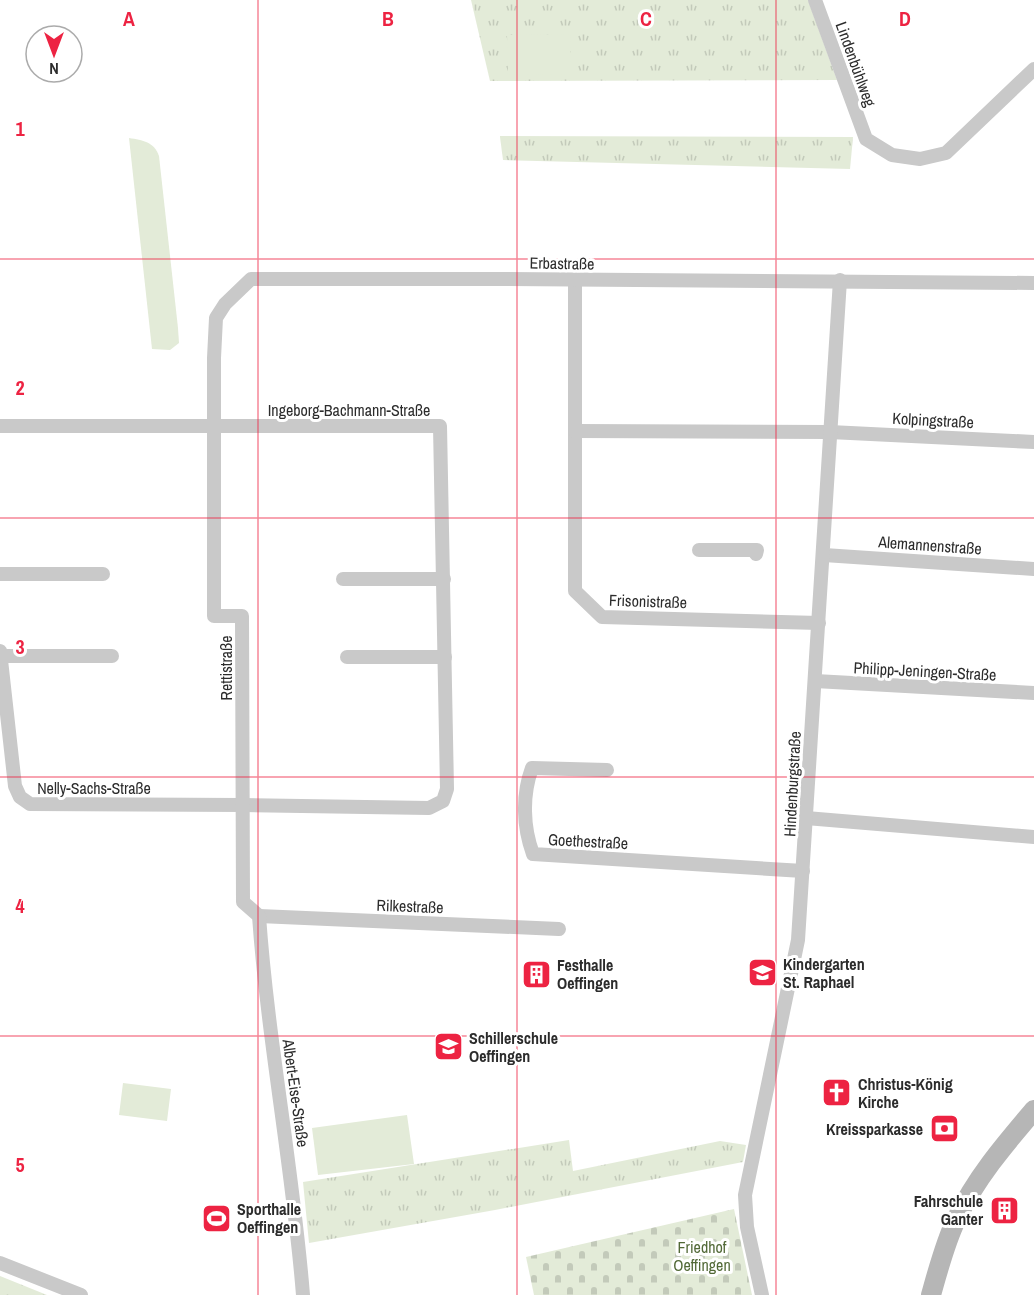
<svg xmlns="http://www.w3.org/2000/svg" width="1034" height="1295" viewBox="0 0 1034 1295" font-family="'Archivo Narrow',sans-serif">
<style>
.grass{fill:url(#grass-tufts)}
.cemetery{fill:url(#cemetery-stones)}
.garden{fill:#e3ebd8}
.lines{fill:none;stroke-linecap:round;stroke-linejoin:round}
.street{stroke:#c9c9c9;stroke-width:14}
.secondary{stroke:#b6b6b6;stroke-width:20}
.grid{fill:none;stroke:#ed2342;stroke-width:1.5;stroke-opacity:0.55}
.labels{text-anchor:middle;stroke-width:6;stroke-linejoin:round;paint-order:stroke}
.street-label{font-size:16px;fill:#2c2c2c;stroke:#fff}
.poi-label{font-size:16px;font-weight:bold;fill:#2c2c2c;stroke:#fff;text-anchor:start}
.park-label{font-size:16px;fill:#526937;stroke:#fff}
.grid-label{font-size:20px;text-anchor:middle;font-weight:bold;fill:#ed2342;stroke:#fff;stroke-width:6;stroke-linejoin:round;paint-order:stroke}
</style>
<defs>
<pattern id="grass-tufts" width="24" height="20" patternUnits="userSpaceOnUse" patternTransform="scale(1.5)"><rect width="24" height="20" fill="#e3ebd8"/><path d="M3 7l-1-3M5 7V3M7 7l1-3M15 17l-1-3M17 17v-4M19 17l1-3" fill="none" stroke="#c3caba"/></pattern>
<pattern id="cemetery-stones" width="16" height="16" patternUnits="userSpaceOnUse" patternTransform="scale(1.5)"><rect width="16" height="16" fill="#e3ebd8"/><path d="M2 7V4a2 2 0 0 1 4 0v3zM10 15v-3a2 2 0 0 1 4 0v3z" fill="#c3caba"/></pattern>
</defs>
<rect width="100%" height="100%" fill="#fff"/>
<g class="grass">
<path d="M471,0H808L837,80L490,81Z"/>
<path d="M500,137V136L853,137L850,169L503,160Z"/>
<path d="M569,1140L573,1171L720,1141L746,1145L743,1162L495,1210L309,1243L303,1182Z"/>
<path d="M0,1276L47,1295H0Z"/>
</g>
<path class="cemetery" d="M734,1209L752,1295H534L526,1257Z"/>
<g class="garden">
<path d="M570,34L571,74L508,75L507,35Z"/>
<path d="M129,138C143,140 154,142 159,156L178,328L179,343L170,350L152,349Z"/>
<path d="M123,1083L171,1089L167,1121L119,1115Z"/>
<path d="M407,1115L414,1164L318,1175L312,1128Z"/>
</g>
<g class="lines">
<g class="street">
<path d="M815,0L866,139L892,155L920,159L946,153L1034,69"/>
<path d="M575,280V591L602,617L819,623"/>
<path d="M0,426H440L447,789L443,801L429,808L242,805L30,804L20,797L15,786L0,651"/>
<path d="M575,431L830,432L1034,442"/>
<path d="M699,550H757L756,554"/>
<path d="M824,555L1034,569"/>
<path d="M0,574H103"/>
<path d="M343,579H444"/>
<path d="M0,656H112"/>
<path d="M347,657H445"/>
<path d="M815,681L1034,693"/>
<path d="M607,770L532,768C522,795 523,827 533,854L803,871"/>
<path d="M806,818L1034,837"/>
<path d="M259,916L559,929"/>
<path d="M0,1263L81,1295"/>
<path d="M303,1295C293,1168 268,1043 259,916L243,902L242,616H214V358L216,318L225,304L251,279H502L1034,283"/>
<path d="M762,1295L747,1227L745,1195L798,940L840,280"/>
</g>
<path class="secondary" d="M931,1295C938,1270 945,1243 956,1220C975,1179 1005,1144 1034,1110"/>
</g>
<path class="grid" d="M258,0V1295M517,0V1295M776,0V1295M0,259H1034M0,518H1034M0,777H1034M0,1036H1034"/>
<defs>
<symbol id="school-square" viewBox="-11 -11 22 22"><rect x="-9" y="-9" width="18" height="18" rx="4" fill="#ed2342" stroke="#fff"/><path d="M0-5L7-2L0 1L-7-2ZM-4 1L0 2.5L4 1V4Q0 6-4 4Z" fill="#fff"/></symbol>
<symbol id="building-square" viewBox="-11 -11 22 22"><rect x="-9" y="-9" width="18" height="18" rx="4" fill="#ed2342" stroke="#fff"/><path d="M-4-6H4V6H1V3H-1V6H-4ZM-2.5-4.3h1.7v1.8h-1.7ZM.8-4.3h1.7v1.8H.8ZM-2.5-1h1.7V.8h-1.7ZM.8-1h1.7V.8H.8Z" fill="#fff"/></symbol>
<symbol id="church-square" viewBox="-11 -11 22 22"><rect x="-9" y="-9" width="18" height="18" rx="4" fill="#ed2342" stroke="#fff"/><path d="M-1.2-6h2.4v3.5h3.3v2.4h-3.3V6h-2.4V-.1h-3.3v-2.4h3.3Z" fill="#fff"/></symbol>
<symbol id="bank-square" viewBox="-11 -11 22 22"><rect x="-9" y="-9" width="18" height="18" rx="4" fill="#ed2342" stroke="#fff"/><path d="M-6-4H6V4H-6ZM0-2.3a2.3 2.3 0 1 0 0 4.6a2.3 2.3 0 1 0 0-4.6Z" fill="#fff"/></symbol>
<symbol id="stadium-square" viewBox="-11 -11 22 22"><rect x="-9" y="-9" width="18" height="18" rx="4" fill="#ed2342" stroke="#fff"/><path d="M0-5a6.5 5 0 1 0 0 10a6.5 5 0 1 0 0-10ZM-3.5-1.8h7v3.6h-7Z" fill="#fff"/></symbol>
</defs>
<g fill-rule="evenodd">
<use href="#school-square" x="746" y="956" width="33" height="33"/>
<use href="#building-square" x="520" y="958" width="33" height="33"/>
<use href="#school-square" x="432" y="1030" width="33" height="33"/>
<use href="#church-square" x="820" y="1076" width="33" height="33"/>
<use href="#bank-square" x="928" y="1112" width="33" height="33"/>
<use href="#building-square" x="988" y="1194" width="33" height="33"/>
<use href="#stadium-square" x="200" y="1202" width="33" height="33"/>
</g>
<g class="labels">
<g class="street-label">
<text transform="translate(856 64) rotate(70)" y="6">Lindenbühlweg</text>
<text transform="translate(562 263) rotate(1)" y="6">Erbastraße</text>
<text x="349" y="416">Ingeborg-Bachmann-Straße</text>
<text transform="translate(933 420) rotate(3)" y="6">Kolpingstraße</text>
<text transform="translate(930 545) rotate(4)" y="6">Alemannenstraße</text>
<text transform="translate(648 601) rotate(2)" y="6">Frisonistraße</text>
<text transform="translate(226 668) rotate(-90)" y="6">Rettistraße</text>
<text transform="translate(925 671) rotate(3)" y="6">Philipp-Jeningen-Straße</text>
<text transform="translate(792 784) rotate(-87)" y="6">Hindenburgstraße</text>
<text x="94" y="794">Nelly-Sachs-Straße</text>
<text transform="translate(588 841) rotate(3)" y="6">Goethestraße</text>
<text transform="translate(410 906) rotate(2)" y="6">Rilkestraße</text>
<text transform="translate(296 1093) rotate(82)" y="6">Albert-Eise-Straße</text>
</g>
<g class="poi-label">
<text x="783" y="970">Kindergarten<tspan x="783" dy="18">St. Raphael</tspan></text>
<text x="557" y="971">Festhalle<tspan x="557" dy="18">Oeffingen</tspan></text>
<text x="469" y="1044">Schillerschule<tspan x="469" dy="18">Oeffingen</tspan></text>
<text x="858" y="1090">Christus-König<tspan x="858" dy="18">Kirche</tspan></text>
<text x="923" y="1135" text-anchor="end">Kreissparkasse</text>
<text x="983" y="1207" text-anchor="end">Fahrschule<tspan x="983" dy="18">Ganter</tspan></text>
<text x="237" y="1215">Sporthalle<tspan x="237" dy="18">Oeffingen</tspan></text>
</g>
<g class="park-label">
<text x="702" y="1253">Friedhof<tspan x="702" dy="18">Oeffingen</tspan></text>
</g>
</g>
<g class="grid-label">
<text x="129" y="26">A</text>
<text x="388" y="26">B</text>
<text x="646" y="26">C</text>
<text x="905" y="26">D</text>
<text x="20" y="136">1</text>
<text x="20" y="395">2</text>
<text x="20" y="654">3</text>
<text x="20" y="913">4</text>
<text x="20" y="1172">5</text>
</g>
<g transform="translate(54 54) rotate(180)"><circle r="28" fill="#ffffff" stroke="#ababab" stroke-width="1.5"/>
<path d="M0-4.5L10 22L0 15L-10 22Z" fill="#ed2342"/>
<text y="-9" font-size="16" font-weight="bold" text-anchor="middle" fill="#2c2c2c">N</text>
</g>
</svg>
